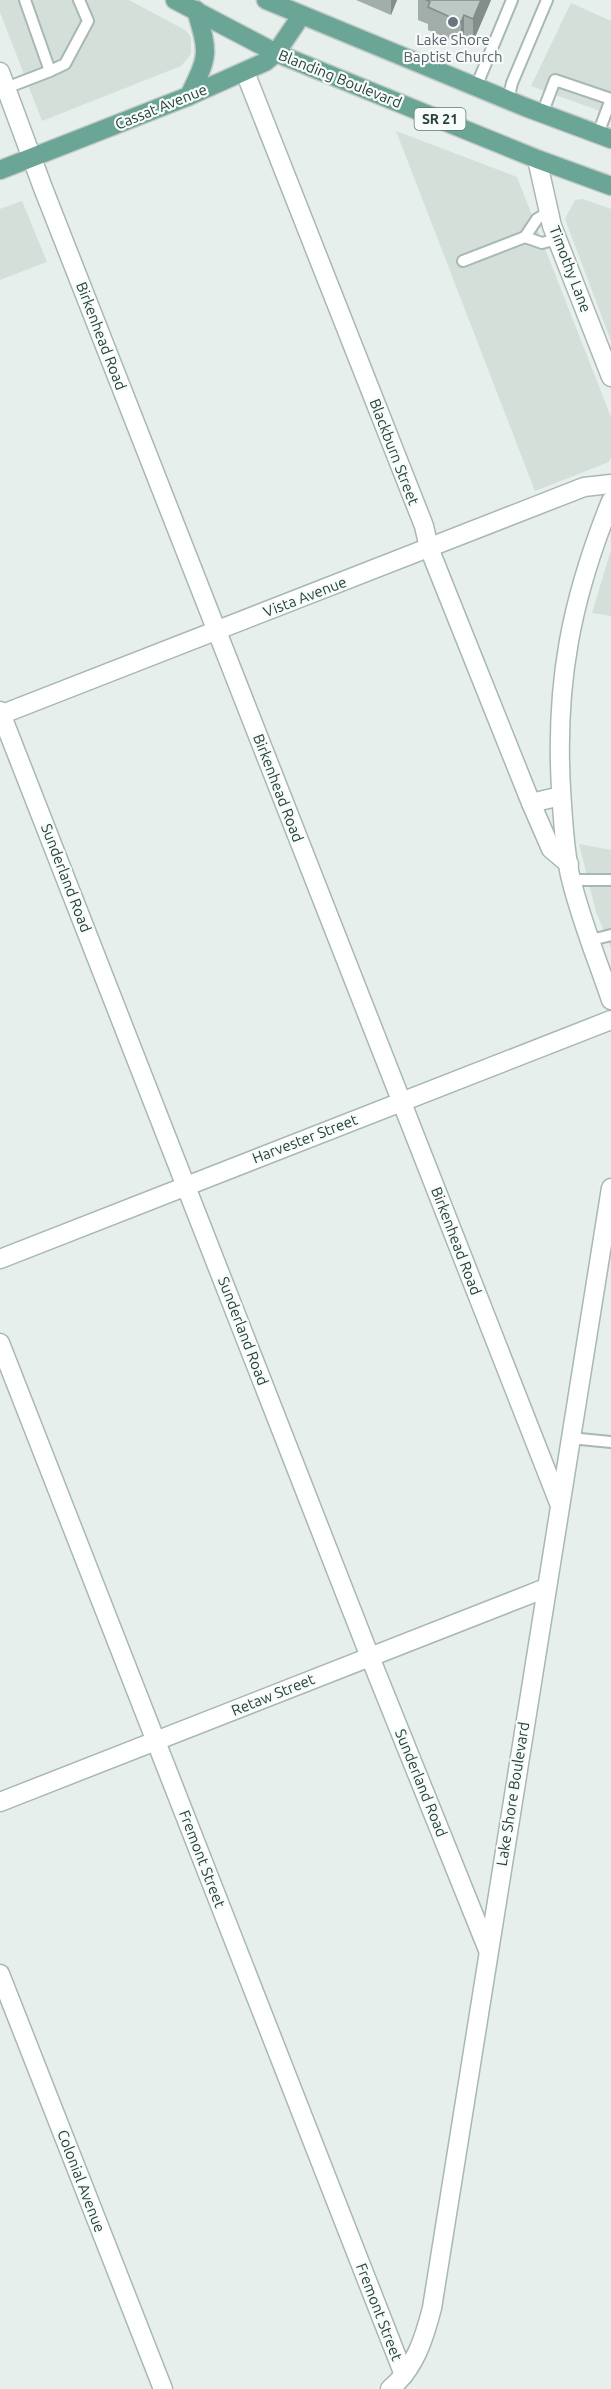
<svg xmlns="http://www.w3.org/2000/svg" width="611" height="2389" viewBox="0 0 611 2389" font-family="Ubuntu,sans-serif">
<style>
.built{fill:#d4dfda}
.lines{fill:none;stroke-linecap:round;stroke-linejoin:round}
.service-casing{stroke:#a8b8b2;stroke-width:14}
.minor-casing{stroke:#a8b8b2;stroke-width:21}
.tertiary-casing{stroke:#a8b8b2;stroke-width:21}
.primary-casing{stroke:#c2cac8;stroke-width:21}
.service{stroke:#fff;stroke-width:10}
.minor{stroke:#fff;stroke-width:18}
.tertiary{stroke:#fff;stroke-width:18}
.primary{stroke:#6aa596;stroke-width:18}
.wall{fill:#a1aea9}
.shaded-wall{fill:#838d89}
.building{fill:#bbcac4;stroke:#838d89;stroke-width:1.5}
.worship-dot{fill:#6b7280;stroke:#f7fbf9;stroke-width:2}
.labels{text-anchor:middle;stroke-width:4.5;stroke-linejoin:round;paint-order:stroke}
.shield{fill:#f7fbf9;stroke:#637a73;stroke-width:1.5}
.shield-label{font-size:14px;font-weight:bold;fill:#24423a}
.worship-label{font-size:15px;fill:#5b616d;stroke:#f7fbf9}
.street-label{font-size:15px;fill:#24423a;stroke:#f7fbf9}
</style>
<rect width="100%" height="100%" fill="#e6efeb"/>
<g class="built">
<path d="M0,0H129L185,30L191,37V54L181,66L42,121L0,12Z"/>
<path d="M571,3L611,21V115L531,86Z"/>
<path d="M396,131L517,177L611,417V457L609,462L535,491Z"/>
<path d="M583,199L611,209V341L565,219L575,200Z"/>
<path d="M22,201L47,262L0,280V209Z"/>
<path d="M611,550V616L592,613Z"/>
<path d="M579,844L611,850V948L596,912Z"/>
</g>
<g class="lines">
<defs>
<g id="service">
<path d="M25,0L50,71L65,64L88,21L79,0"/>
<path d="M476,87L512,0"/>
<path d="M6,88L50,71"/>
<path d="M508,100L512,83L547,0"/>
<path d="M542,114L555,80L611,99L598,134"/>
<path d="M549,212L537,219L525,237L542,243L557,239"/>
<path d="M463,261L525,237"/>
<path d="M572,880H611"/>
<path d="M591,940L611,935"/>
<path d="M570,1438L611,1442"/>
</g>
<g id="minor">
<path d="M0,72L43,188L559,1503"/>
<path d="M245,72L424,526L429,548L531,803L561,796"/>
<path d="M537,159L552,226L611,377"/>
<path d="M0,711L370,1657L488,1950"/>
<path d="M0,715L584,487L611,484"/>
<path d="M531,803L551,849L569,864"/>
<path d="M0,1259L611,1020"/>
<path d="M0,1343L404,2375"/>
<path d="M0,1802L546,1588"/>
<path d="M0,1974L163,2389"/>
</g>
<g id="tertiary">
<path d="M611,501C571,600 555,683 561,789C563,818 564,847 570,875C580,918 597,959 611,1000"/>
<path d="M390,2389C415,2368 424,2339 432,2308L611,1188"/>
</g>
<g id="primary">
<path d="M175,0L276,53L537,159L611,186"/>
<path d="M266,0L525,107L611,139"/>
<path d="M189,96C209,55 209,54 196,10"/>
<path d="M0,170L189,96L265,62L276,53L301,16"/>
</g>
</defs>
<use href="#service" class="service-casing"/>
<use href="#minor" class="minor-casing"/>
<use href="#tertiary" class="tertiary-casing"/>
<use href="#primary" class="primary-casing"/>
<use href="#service" class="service"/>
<use href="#minor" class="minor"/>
<use href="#tertiary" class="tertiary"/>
<use href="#primary" class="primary"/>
</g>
<g class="wall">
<path d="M356,0H397L391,15Z"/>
<path d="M418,0H491L473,42L464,38L461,45L428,30V24L418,20Z"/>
</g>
<g class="shaded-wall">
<path d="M391,0H397L391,15Z"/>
<path d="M481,0H491L473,42V19Z"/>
<path d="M464,15V38L461,45V22Z"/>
</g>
<path class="building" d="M426,0H481L473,19L464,15L461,22L428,7L430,2Z"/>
<circle class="worship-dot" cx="453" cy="22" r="6"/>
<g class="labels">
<rect class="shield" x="414.5" y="108" width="51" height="22" rx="4.5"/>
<g class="shield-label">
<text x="440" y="124">SR 21</text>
</g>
<g class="worship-label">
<text x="453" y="45">Lake Shore<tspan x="453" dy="17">Baptist Church</tspan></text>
</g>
<g class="street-label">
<text transform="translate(340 79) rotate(22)" y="5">Blanding Boulevard</text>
<text transform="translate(161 107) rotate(-22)" y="5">Cassat Avenue</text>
<text transform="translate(570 269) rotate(69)" y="5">Timothy Lane</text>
<text transform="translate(101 336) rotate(69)" y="5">Birkenhead Road</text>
<text transform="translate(394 452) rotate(69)" y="5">Blackburn Street</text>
<text transform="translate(305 597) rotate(-21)" y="5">Vista Avenue</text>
<text transform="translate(278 788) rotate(69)" y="5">Birkenhead Road</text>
<text transform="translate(66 878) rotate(69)" y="5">Sunderland Road</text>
<text transform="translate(305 1139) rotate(-21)" y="5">Harvester Street</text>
<text transform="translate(456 1241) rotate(69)" y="5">Birkenhead Road</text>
<text transform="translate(243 1331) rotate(69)" y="5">Sunderland Road</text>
<text transform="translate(273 1695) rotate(-22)" y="5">Retaw Street</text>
<text transform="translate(421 1783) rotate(68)" y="5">Sunderland Road</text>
<text transform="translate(513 1794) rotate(-81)" y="5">Lake Shore Boulevard</text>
<text transform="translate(202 1859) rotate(69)" y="5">Fremont Street</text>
<text transform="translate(81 2181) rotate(69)" y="5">Colonial Avenue</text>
<text transform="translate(379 2312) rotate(69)" y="5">Fremont Street</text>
</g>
</g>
</svg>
